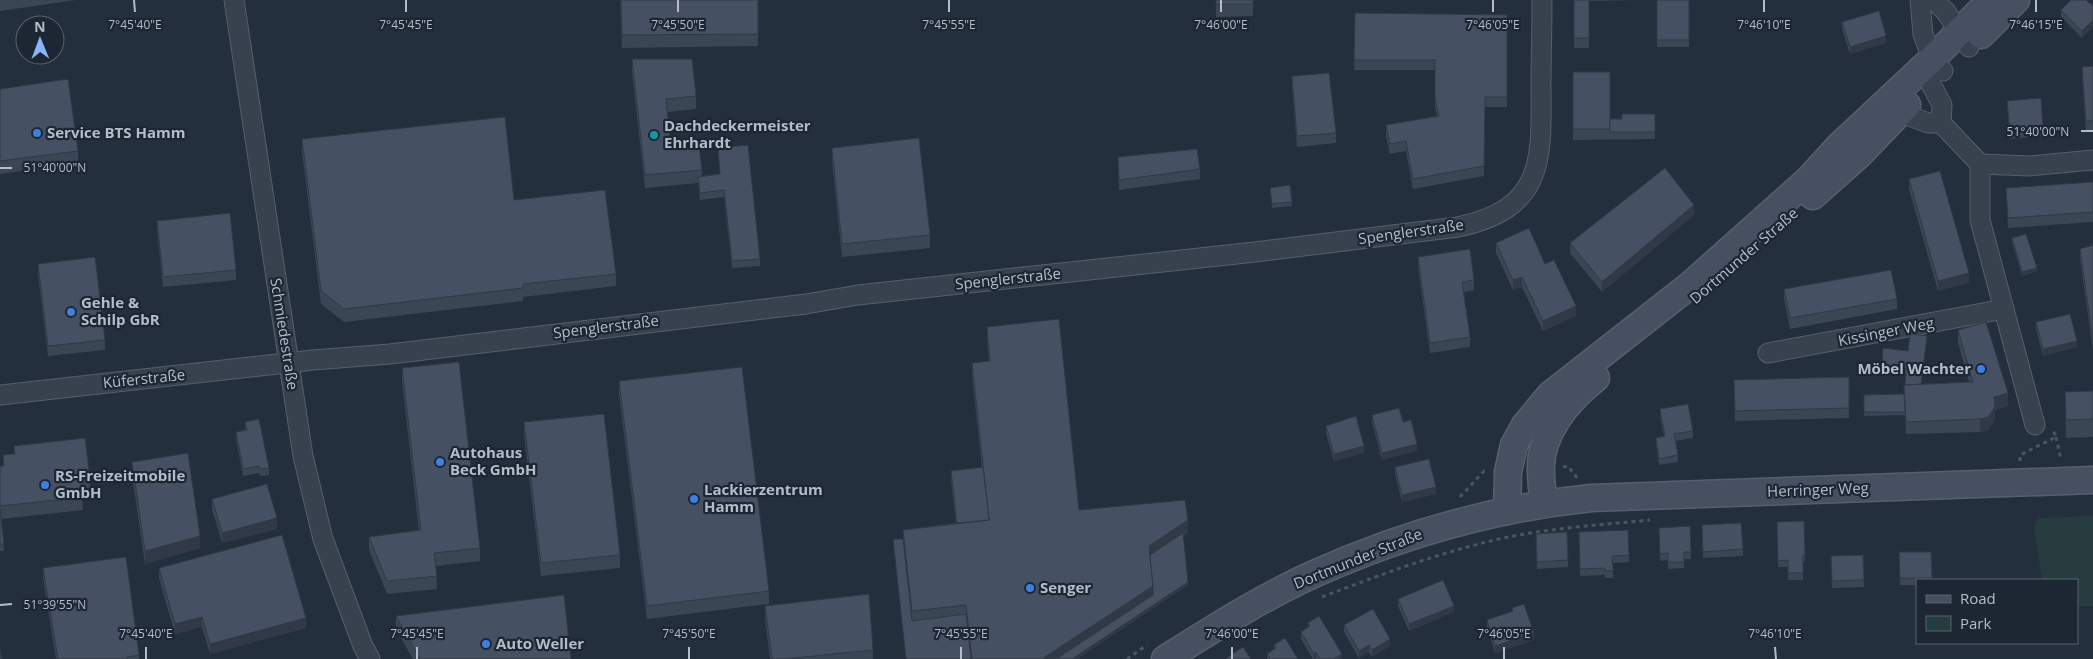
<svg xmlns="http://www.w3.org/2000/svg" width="2093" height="659" viewBox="0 0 2093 659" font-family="'Open Sans',sans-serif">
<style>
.green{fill:#263c3f}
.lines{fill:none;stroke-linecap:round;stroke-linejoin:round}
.street-casing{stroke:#565f6c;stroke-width:21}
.secondary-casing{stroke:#565f6c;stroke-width:29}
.path{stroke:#44595c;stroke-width:3;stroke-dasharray:4 4;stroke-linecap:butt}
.street{stroke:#38414e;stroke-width:19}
.secondary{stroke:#465061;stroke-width:26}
.wall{fill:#3b4654}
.shaded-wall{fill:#303945}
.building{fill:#455162;stroke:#303945}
.ticks{fill:none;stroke:#b4bcc9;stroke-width:2}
.shop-dot{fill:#3f7fe0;stroke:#1d2633;stroke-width:2}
.culture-dot{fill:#0f9aa8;stroke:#1d2633;stroke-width:2}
.labels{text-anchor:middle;stroke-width:4.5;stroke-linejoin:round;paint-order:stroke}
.poi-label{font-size:15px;font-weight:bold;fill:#b4bcc9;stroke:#1d2633;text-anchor:start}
.street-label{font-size:15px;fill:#b4bcc9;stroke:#1d2633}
.ticks-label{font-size:12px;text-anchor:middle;fill:#b4bcc9;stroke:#1d2633;stroke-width:4.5;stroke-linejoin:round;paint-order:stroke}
</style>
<rect width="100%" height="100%" fill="#242f3e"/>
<path class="green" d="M2093,516V606H2077V580H2042L2034,526L2039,518Z"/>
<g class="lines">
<defs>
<g id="street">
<path d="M234,0L303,456L323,539L363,646L370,659"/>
<path d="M1920,0L1923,34L1932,59L1943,71"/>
<path d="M1934,0L1946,12L1969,47"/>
<path d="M1931,84L1942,105L1941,123"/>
<path d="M1899,112L1928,123H1941L1980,164V220L2035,425"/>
<path d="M1980,164L2029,166L2093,160"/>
<path d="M1768,353L2004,309"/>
<path d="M0,395L313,360L390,354L806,304L858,295L1255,252L1458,227C1543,209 1542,162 1541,88C1541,59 1542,29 1542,0"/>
</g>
<g id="secondary">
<path d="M1981,35L2016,0"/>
<path d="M1813,196L1859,155L1907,105"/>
<path d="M1543,503C1543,493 1541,482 1541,472C1539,434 1568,400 1596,378"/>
<path d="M1507,511L1508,472L1514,445L1525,425L1550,395L1689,286L1809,179L1839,146L1932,59L1991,0"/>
<path d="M1165,659C1213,629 1261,598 1314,574C1401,535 1495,508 1591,498L2093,480"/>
</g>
</defs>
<use href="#street" class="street-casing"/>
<use href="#secondary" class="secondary-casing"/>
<g class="path">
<path d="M2056,437L2061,460"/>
<path d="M2020,461V455L2056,437L2053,430"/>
<path d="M1563,467L1568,466L1577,478"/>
<path d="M1460,497L1484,471H1487"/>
<path d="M1322,597C1380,575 1438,553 1499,539C1548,528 1600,525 1650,520"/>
<path d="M1127,659L1147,645"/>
</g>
<use href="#street" class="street"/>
<use href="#secondary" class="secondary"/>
</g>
<g class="wall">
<path d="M0,0H76L0,11Z"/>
<path d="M620,0H758V46L622,48Z"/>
<path d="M1216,0H1253V16L1216,17Z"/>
<path d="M1574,0H1635L1589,1V48H1574Z"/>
<rect x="1657" y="0" width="32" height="47"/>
<path d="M2086,0L2082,38L2061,17V10Z"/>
<path d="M1355,13L1507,15V107H1485L1484,176L1413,189L1406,151L1390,154L1386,136V125L1437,116L1435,108V70H1354Z"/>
<path d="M1842,22L1886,43L1850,54L1842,29Z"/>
<path d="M632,59L696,96V109L667,112L671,149L702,170V176L720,174L718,148L760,259V266L732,268L724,197L700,200L698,183L645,188L632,72Z"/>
<path d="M2093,66V131H2086L2082,77V67Z"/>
<path d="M1573,72L1610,119H1622L1655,114V139L1573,140Z"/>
<path d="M1292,76L1336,133V143L1297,147L1292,86Z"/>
<path d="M0,89L78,151V163L0,174Z"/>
<path d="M2007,101L2043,129V136L2010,139Z"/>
<path d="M302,139L514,200L616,274V286L523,297V301L344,322L321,304L302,152Z"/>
<path d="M832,148L930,235V248L842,257L832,161Z"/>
<path d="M1118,157L1200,169V179L1119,190Z"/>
<path d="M1909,179L1969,283L1938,291L1909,189Z"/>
<path d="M2093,182V222L2008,228L2006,188Z"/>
<path d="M1270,188L1292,202V206L1272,208Z"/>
<path d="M1694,215L1602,292L1570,253V243Z"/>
<path d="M157,221L236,270V280L163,287L157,231Z"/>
<path d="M2012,238L2037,271L2022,276L2012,242Z"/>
<path d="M1496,243L1545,264L1576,316L1543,331L1522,287L1513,290L1496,253Z"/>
<path d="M2093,245V351L2080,259V249Z"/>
<path d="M1418,257L1474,280V290L1464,292L1470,337V347L1430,353L1418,267Z"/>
<path d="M38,264L105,340V350L48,356L38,274Z"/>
<path d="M1784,289L1897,299V309L1790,329L1784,299Z"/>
<path d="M2036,322L2077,347L2043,356L2036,329Z"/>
<path d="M987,327L1079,510L1188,533L1183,536L1188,585L1077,659H906L903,530L956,523L951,481V471L982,468L972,376V363L989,362L987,340Z"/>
<path d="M1958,330L2008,406L1995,410V420L1988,430L1980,432L1906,434L1905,414V415L1864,416V395L1904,394V385H1905L1906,371L1882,369V366L1927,339L1921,384L1969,382L1958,343Z"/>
<path d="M402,368L480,548V561L436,566L437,589L387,594L369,550V537L419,531L402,381Z"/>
<path d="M1849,377V418L1735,421L1734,380Z"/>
<path d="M619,381L769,591V604L647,619L619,394Z"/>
<path d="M2093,391V437L2066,438L2065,392Z"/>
<path d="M1660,409L1693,431V438L1675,441L1678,455V462L1659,465L1656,444V438L1664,436L1660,416Z"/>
<path d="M1372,415L1417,451L1382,460L1372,422Z"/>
<path d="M245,422L269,468V475L260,476L259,473L243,476L236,439V432L245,430Z"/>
<path d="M524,422L620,555V568L541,576L524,435Z"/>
<path d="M1326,426L1364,453L1334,461L1326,433Z"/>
<path d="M14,446L90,478V491L82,492L83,510L1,519L4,551H0V466H3V455L14,454Z"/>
<path d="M132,462L200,548L145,564L132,475Z"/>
<path d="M1395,467L1436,494L1402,502L1395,474Z"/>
<path d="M212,499L277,529L222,543L212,509Z"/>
<path d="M1804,521L1805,562H1803V580H1788V567H1778L1777,522Z"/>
<path d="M1659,528L1691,552V559H1684V568L1668,569V560L1660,561Z"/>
<path d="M1702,532L1743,549V556L1703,558Z"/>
<path d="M1579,539L1629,555V562L1613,563V578H1605V575L1580,576Z"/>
<path d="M1536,541L1568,560V567L1537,569Z"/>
<path d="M1899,552H1931L1932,580H1917V585H1900Z"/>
<path d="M1863,555L1864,587L1832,588L1831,556Z"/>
<path d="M43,568L139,655V659H56L43,578Z"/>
<path d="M159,568L306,628L210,654L202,627L175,634L159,578Z"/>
<path d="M1398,599L1454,612L1409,631L1398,606Z"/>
<path d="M765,606L873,650V659H770L765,619Z"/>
<path d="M1512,608L1534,640L1495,653L1487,627V620L1512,612Z"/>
<path d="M396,616L571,659H413L396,629Z"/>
<path d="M1308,623L1342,659H1313L1301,639V632L1308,628Z"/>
<path d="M1344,625L1390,646L1372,657L1369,652L1359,658L1344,632Z"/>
<path d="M1274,645L1298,659H1267V654L1274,650Z"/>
</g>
<g class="shaded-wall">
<path d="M2093,20V27L2082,38V31Z"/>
<path d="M1886,36V43L1850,54V47Z"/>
<path d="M1694,205V215L1602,292V282Z"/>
<path d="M2037,268V271L2022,276V272Z"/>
<path d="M1969,273V283L1938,291V281Z"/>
<path d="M1522,277V287L1513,290V280Z"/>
<path d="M1576,306V316L1543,331V321Z"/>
<path d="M2077,341V347L2043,356V349Z"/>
<path d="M2008,393V406L1995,410V420L1988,430L1980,432V419L1994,397Z"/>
<path d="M1417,444V451L1382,460V453Z"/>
<path d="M1364,446V453L1334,461V454Z"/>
<path d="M1436,487V494L1402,502V495Z"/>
<path d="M277,518V529L222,543V533Z"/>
<path d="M1188,520V533L1149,558V546Z"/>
<path d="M200,536V548L145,564V551Z"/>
<path d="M1188,582V585L1077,659H1072Z"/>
<path d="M1153,586V599L1062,659H1042Z"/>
<path d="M1454,606V612L1409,631V624Z"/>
<path d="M202,617V627L175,634V624Z"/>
<path d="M306,618V628L210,654V644Z"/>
<path d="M1534,633V640L1495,653V646Z"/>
<path d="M1390,639V646L1372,657V650Z"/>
<path d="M1369,645V652L1359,658V651Z"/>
<path d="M1316,652V659H1314V654Z"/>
<path d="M1342,654V659H1334Z"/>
</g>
<g class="building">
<path d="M621,0H758V34L622,35Z"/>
<rect x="1216" y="0" width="37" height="4"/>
<rect x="1574" y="0" width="15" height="38"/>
<rect x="1657" y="0" width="32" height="40"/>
<path d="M2071,0H2086L2093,6V20L2082,31L2061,10Z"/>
<path d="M1879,11L1886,36L1850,47L1842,22Z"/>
<path d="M1355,13L1507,15V97H1485L1484,166L1413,179L1406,141L1390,144L1386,125L1439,116L1435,98V60H1354Z"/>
<path d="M632,59H692L696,96L666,99L671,149L699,146L702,170L645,175Z"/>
<path d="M2093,66V121H2086L2082,67Z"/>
<rect x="1573" y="72" width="37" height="57"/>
<path d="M1329,73L1336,133L1297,136L1292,76Z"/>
<path d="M68,79L78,151L0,161V89Z"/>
<path d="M2041,98L2043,129L2010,132L2007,101Z"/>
<path d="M1622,114H1655V132H1610V119H1622Z"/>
<path d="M505,117L514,200L605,190L616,274L523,284V288L344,309L321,291L302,139Z"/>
<path d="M919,138L930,235L842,244L832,148Z"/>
<path d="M748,145L760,259L732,261L724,190L700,193L698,177L720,174L718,148Z"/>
<path d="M1197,149L1200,169L1119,180L1118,157Z"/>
<path d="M1665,168L1694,205L1602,282L1570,243Z"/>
<path d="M1940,171L1969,273L1938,281L1909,179Z"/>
<path d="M2093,182V212L2008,218L2006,188Z"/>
<path d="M1290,185L1292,202L1272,204L1270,188Z"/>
<path d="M230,213L236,270L163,277L157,221Z"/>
<path d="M1529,228L1545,264L1554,260L1576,306L1543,321L1522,277L1513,280L1496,243Z"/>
<path d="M2026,234L2037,268L2022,272L2012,238Z"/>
<path d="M2093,245V341L2080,249Z"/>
<path d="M1470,249L1474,280L1462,282L1470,337L1430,343L1418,257Z"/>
<path d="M95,257L105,340L48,346L38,264Z"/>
<path d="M1891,270L1897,299L1790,318L1784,289Z"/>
<path d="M2070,314L2077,341L2043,349L2036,322Z"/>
<path d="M1059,319L1079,510L1185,500L1188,520L1149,546L1153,586L1042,659H972L966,605L912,611L903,530L989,520L972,363L990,361L987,327Z"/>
<path d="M1986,322L2008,393L1994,397L1995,407L1988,417L1980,419L1906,422L1904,385L1973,382L1958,330Z"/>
<path d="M1910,334L1927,336L1921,384L1905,385L1906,368L1882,366L1883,348L1908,351Z"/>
<path d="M459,362L480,548L434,553L437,576L387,581L369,537L421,530L402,368Z"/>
<path d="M742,367L769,591L647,606L619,381Z"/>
<path d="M1849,377V408L1735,411L1734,380Z"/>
<path d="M2093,391V419L2066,420L2065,392Z"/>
<path d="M1904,394L1905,412H1864V395Z"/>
<path d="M1688,404L1693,431L1674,434L1678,455L1659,459L1656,438L1665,436L1660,409Z"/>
<path d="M1399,408L1403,422L1411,420L1417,444L1382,453L1372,415Z"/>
<path d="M604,414L620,555L541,563L524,422Z"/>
<path d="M1356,416L1364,446L1334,454L1326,426Z"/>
<path d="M259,419L269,468L260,469L259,466L243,469L236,432L247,430L245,422Z"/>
<path d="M85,438L90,478L81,479L83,497L0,506V466H4L3,455L15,454L14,446Z"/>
<path d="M188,453L200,536L145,551L132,462Z"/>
<path d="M1429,459L1436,487L1402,495L1395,467Z"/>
<path d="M983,467L989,520L957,523L951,471Z"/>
<path d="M267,484L277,518L222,533L212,499Z"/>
<path d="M0,509L4,544H0Z"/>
<path d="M1804,521L1805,555H1803V573H1788V560L1778,561L1777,522Z"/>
<path d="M1741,523L1743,549L1703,552L1702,525Z"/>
<path d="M1690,526L1691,552H1684V562H1668V553L1660,554L1659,528Z"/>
<path d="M1628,530L1629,555L1612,556L1613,571H1605V568L1580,569L1579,532Z"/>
<path d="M1567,532L1568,560L1537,562L1536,534Z"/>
<path d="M1183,533L1188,582L1072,659H1056L1153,595V586L1150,555Z"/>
<path d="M282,535L306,618L210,644L202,617L175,624L159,568Z"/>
<path d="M893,539H903L912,621L966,614L971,659H906Z"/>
<path d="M1899,552H1931L1932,578H1900Z"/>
<path d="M1863,555L1864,580L1832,581L1831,556Z"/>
<path d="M126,557L139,655L127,657V659H58L43,568Z"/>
<path d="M1443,580L1454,606L1409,624L1398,599Z"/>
<path d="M869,594L873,650L784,659H772L765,606Z"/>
<path d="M564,595L571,659H420L396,616Z"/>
<path d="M1524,604L1534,633L1495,646L1487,620L1513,611L1512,608Z"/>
<path d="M1373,609L1390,639L1372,650L1369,645L1359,651L1344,625Z"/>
<path d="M1319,616L1342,654L1334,659H1320L1316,652L1314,654L1301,632L1310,626L1308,623Z"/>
<path d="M1285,638L1298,659H1270L1267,654L1276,648L1274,645Z"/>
<path d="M1243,647L1251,659H1225Z"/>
<path d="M0,649L2,659H0Z"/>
</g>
<path class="ticks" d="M134,0L135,12M406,0V12M678,0V12M949,0V12M1221,0V12M1493,0V12M1764,0V12M2036,0V12M2081,131H2093M0,168H12M0,605L12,604M146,647V659M417,647V659M689,647V659M961,647V659M1232,647V659M1504,647V659M1775,647L1776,659"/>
<g class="shop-dot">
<circle cx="37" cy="133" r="5"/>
<circle cx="71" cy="312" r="5"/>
<circle cx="1981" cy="369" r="5"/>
<circle cx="440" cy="462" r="5"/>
<circle cx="45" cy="485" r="5"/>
<circle cx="694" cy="499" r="5"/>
<circle cx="1030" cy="588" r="5"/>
<circle cx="486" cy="644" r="5"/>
</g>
<circle class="culture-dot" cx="654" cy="135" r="5"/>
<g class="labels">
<g class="poi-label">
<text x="664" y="131">Dachdeckermeister<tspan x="664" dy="17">Ehrhardt</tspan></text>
<text x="47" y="138">Service BTS Hamm</text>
<text x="81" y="308">Gehle &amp;<tspan x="81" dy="17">Schilp GbR</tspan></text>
<text x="1971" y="374" text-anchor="end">Möbel Wachter</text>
<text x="450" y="458">Autohaus<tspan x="450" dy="17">Beck GmbH</tspan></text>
<text x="55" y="481">RS-Freizeitmobile<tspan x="55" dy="17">GmbH</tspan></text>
<text x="704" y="495">Lackierzentrum<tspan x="704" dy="17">Hamm</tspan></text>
<text x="1040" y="593">Senger</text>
<text x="496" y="649">Auto Weller</text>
</g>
<g class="street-label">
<text transform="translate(1411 232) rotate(-8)" y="5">Spenglerstraße</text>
<text transform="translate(1744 256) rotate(-41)" y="5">Dortmunder Straße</text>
<text transform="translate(1008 279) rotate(-6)" y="5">Spenglerstraße</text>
<text transform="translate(606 327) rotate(-7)" y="5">Spenglerstraße</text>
<text transform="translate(1886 332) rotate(-11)" y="5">Kissinger Weg</text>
<text transform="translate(284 334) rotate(81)" y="5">Schmiedestraße</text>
<text transform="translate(144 379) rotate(-6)" y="5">Küferstraße</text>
<text transform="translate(1818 490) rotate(-2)" y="5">Herringer Weg</text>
<text transform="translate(1358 559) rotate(-22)" y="5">Dortmunder Straße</text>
</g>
</g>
<g class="ticks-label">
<text x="135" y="29">7°45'40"E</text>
<text x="406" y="29">7°45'45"E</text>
<text x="678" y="29">7°45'50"E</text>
<text x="949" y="29">7°45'55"E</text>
<text x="1221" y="29">7°46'00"E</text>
<text x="1493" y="29">7°46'05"E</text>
<text x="1764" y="29">7°46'10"E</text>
<text x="2036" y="29">7°46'15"E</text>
<text x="2038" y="136">51°40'00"N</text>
<text x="55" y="172">51°40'00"N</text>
<text x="55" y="609">51°39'55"N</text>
<text x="146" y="638">7°45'40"E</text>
<text x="417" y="638">7°45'45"E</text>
<text x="689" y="638">7°45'50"E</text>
<text x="961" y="638">7°45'55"E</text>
<text x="1232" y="638">7°46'00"E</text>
<text x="1504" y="638">7°46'05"E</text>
<text x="1775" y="638">7°46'10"E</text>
</g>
<rect x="1916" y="579" width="162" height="65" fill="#1d2633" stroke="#59626f"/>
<rect x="1926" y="595" width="25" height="8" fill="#465061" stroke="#59626f"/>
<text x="1960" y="604" font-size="15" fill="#b4bcc9">Road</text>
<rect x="1926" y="616" width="25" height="15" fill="#263c3f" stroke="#59626f"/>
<text x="1960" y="629" font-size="15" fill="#b4bcc9">Park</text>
<g transform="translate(40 40) rotate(359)"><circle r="24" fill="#1d2633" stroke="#59626f"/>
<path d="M0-4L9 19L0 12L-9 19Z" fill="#8ab4f8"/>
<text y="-8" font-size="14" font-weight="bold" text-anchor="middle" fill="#b4bcc9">N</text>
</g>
</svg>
